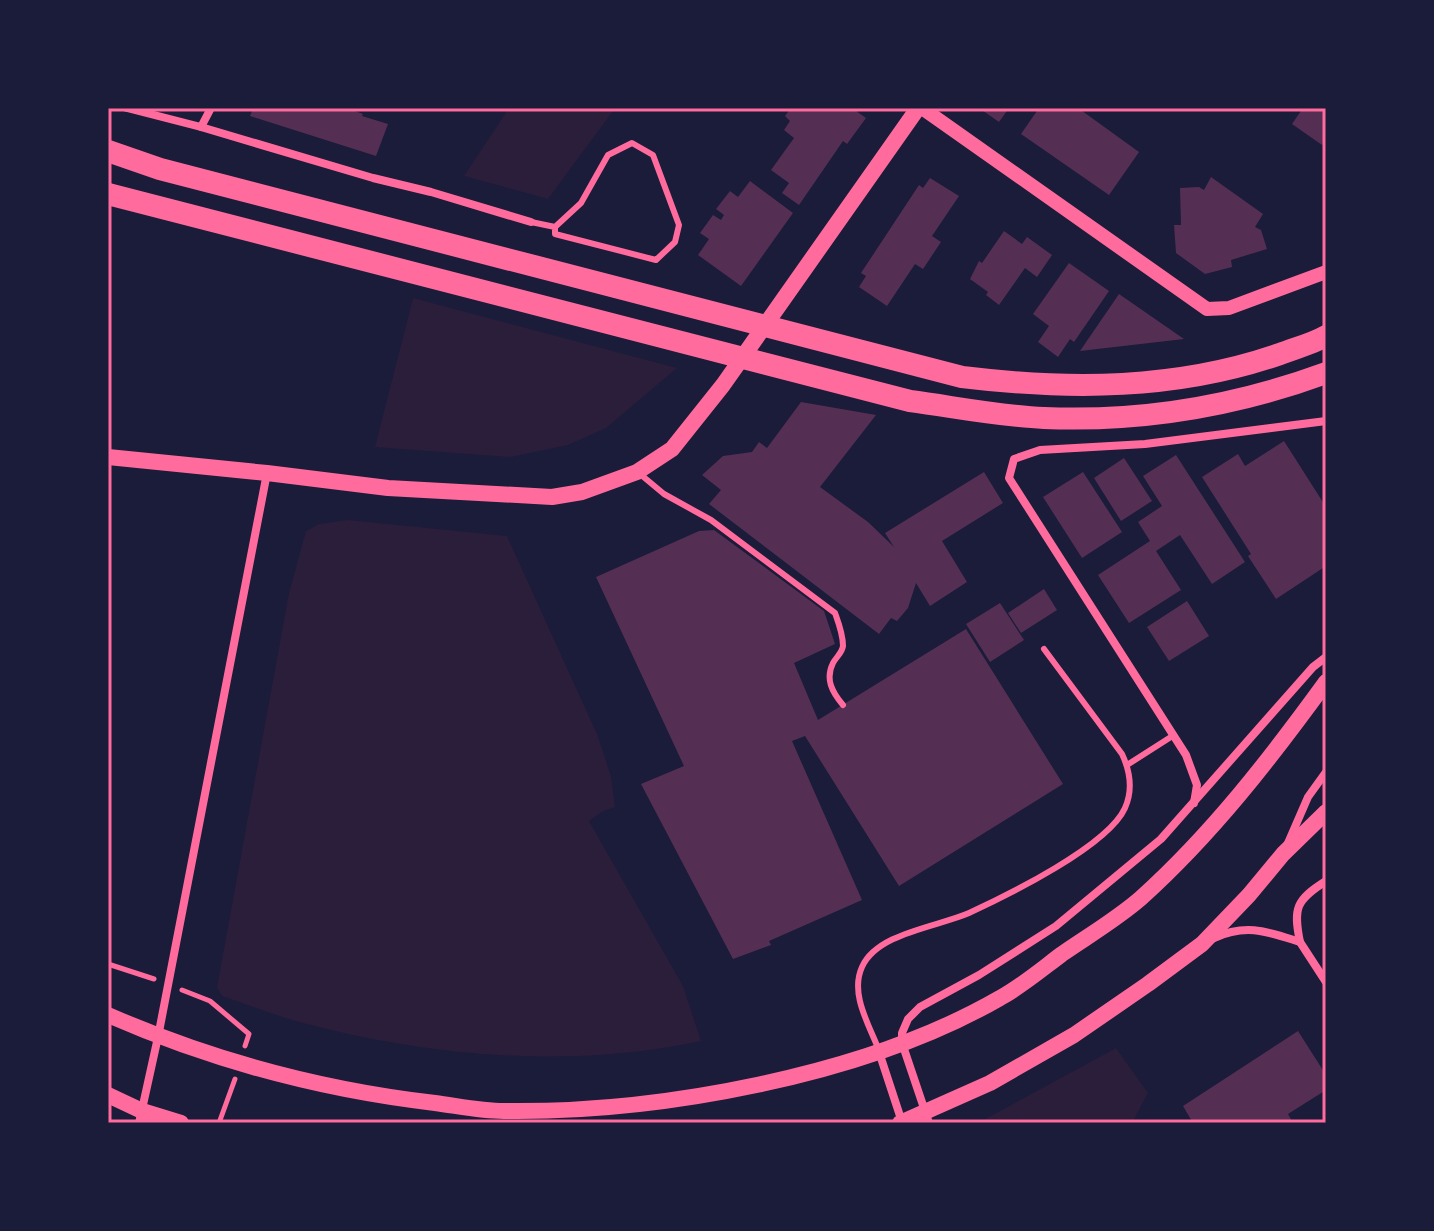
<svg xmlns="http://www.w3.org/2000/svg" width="1434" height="1231" viewBox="0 0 1434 1231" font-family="Inter,sans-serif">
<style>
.green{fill:#2a1e3b}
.building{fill:#542f53}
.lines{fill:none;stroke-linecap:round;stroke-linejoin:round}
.path{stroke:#ff6b9d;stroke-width:5}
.service{stroke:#ff6b9d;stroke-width:6}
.minor{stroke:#ff6b9d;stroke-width:8}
.tertiary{stroke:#ff6b9d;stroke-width:14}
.secondary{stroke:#ff6b9d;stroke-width:16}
.motorway{stroke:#ff6b9d;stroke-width:22}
.neatline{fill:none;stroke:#ff6b9d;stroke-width:3}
</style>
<rect width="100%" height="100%" fill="#1b1b3a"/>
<g class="green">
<path d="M509,108H610L613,111L548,199L464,176Z"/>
<path d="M413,298L677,368L606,428L568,445L511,457L375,447Z"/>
<path d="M348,520L507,536L597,734L611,776L615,807L603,811L589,821L683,986L701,1041C571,1069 431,1057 303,1023C276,1016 249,1005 222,996L217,987L289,593L306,531L319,524Z"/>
<path d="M1116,1048L1148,1093L1132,1123H978Z"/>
</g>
<g class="building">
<path d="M253,108H347L363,114L362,116L388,124L376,156L250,116Z"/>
<path d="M791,108H852L866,118L847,144L843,141L799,205L782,193L789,183L771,170L794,138L784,130L790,121L785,116Z"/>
<path d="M979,108H1009L999,122Z"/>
<path d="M1039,108H1078L1139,152L1109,195L1021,134Z"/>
<path d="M1303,108H1326V139L1322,145L1292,124Z"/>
<path d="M1211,177L1263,214L1255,227L1261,230L1267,249L1231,260L1232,267L1205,274L1176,253L1174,225H1181L1180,188L1199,187L1204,190Z"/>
<path d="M930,178L959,196L932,236L941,242L923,269L915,264L887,306L859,287L866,276L861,273L919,185L923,188Z"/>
<path d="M750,181L793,213L741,286L698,255L709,239L700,233L713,215L721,220L724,215L716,209L730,191L738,197Z"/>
<path d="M1004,231L1022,244L1027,237L1052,255L1037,277L1025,268L999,305L986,295L988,292L970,279L979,261L982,263Z"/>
<path d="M1069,263L1109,291L1074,342L1070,339L1058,357L1038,342L1049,326L1033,314Z"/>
<path d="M1119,294L1184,339L1080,351Z"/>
<path d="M801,402L876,415L820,487L868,522L894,547L885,533L984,472L1003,503L942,541L967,582L930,606L916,583L908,608L897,621L891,618L879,634L709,504L721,490L702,475L723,456L752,452L759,442L767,448Z"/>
<path d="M1284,441L1326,507V566L1276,599L1248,556L1251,554L1202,477L1238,454L1245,466Z"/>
<path d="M1176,455L1245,562L1212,584L1180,535L1156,551L1181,590L1129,623L1098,575L1150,541L1138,522L1162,506L1143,476Z"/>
<path d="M1124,458L1152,501L1121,521L1094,478Z"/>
<path d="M1083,472L1122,532L1082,558L1043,497Z"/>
<path d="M714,530L824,611L835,644L794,663L818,720L966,629L1063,784L899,886L805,736L792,741L862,900L769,941L771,945L733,959L641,784L684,766L596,577L699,531Z"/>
<path d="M1044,589L1057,610L1021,633L1008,613Z"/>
<path d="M1187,601L1209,636L1169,661L1147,627Z"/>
<path d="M1000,603L1024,640L990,662L966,624Z"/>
<path d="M1298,1031L1326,1075V1090L1288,1114L1293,1123H1193L1183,1106Z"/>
</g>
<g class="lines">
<g class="path">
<path d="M108,964L154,979"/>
<path d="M182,990L210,1001L249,1034L245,1046"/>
<path d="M219,1123L235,1079"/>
</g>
<g class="service">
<path d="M531,222L555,227L581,203L608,155L632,143L653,155L679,225L675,242L656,260L555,234V227"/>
<path d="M640,474L664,494L711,520L835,613C839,624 843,634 843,646C842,653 837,656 833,663C825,679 832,692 843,705"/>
<path d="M1127,765L1174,735"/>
<path d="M878,1048C868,1023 850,993 862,967C877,933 937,927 969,913C1008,895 1108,846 1125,808C1133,790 1130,771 1122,754L1044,649"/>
</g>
<g class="minor">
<path d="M127,108L201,127L373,178L431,192L531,222"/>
<path d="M201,127L211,108"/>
<path d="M1194,803L1197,785L1186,755L1009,478L1014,459L1040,450L1145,444L1326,421"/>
<path d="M1288,843L1308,797L1326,772"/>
<path d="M1214,938C1247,923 1268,932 1300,942L1326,982"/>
<path d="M1300,942C1293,908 1296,900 1326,881"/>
<path d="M879,1052L902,1122"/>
<path d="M139,1123L158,1037L267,473"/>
<path d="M929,1123L902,1043V1033L908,1019L920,1007L979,975L1056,926L1161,839L1313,667L1326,657"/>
</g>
<path class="tertiary" d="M922,108L1207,309L1229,308L1326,272"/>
<g class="secondary">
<path d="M108,457L267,473L388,488L552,497L582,492L637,472L672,449L723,385L918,108"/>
<path d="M108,1015C211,1060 323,1090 435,1103C458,1106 481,1111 504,1111C658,1113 865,1076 1000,998C1022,986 1042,969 1062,954C1088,936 1117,919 1141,898C1212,834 1270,759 1326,682"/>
<path d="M108,1095L142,1111L181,1123"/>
<path d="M900,1123L990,1083L1074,1035L1148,984L1202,944L1249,895L1283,854L1326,812"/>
</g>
<g class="motorway">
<path d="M108,151L160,169L962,377C1069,390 1177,390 1280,354C1295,348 1312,344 1326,336"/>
<path d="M108,194L910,401C955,407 999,416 1044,418C1140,422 1236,406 1326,373"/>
</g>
</g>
<rect width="1434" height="1231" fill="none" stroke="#1b1b3a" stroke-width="220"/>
<rect x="110" y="110" width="1214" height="1011" class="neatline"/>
</svg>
